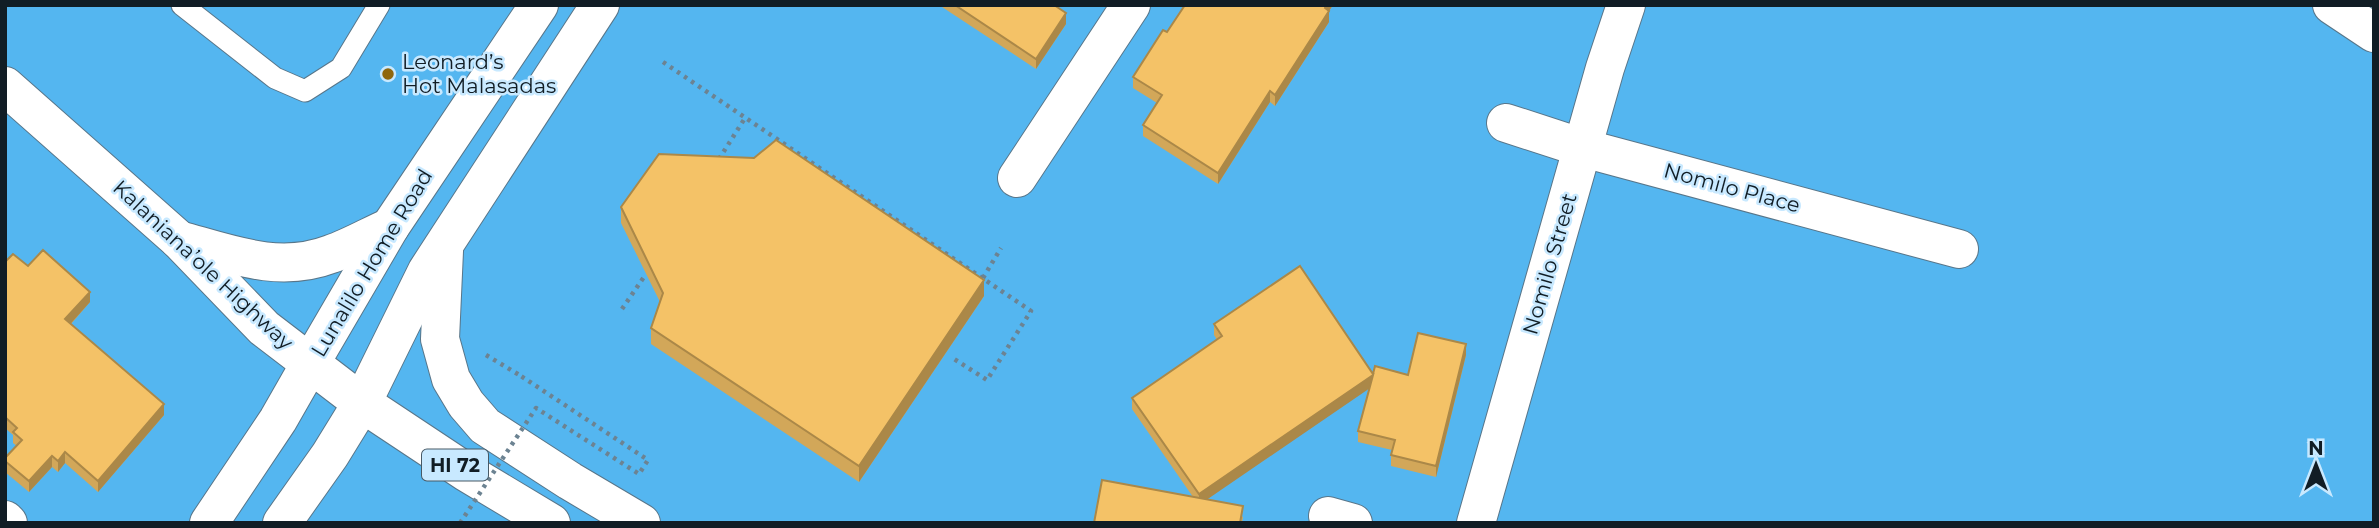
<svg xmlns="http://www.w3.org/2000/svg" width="2379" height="528" viewBox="0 0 2379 528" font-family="Montserrat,sans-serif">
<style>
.forest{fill:#54b6f0}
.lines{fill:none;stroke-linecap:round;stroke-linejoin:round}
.service-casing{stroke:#58768a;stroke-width:23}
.minor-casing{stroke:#58768a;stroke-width:40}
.tertiary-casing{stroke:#58768a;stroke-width:40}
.secondary-casing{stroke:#58768a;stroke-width:40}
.primary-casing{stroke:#58768a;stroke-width:40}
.path{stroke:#6c8392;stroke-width:4.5;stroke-dasharray:3.5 5;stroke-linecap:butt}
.service{stroke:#fff;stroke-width:21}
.minor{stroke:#fff;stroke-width:38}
.tertiary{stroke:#fff;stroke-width:38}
.secondary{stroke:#fff;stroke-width:38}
.primary{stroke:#fff;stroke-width:38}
.path-bridge{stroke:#6c8392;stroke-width:4.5;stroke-dasharray:3.5 5;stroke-linecap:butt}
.wall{fill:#d2a759}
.shaded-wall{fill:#ab8848}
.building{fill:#f4c267;stroke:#ab8848;stroke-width:2}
.poi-dot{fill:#8f670d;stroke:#c8e9ff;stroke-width:2.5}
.labels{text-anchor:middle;stroke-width:5;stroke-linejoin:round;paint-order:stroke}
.shield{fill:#c8e9ff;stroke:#485a66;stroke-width:2}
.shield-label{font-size:19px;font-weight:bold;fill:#111d25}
.poi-label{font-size:21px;fill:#111d25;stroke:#c8e9ff;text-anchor:start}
.street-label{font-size:21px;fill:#111d25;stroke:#c8e9ff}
</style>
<rect width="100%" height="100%" fill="#c8e9ff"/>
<rect class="forest" x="5" y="5" width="2369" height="518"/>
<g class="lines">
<defs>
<path id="service" d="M182,5L275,78L305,91L341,68L379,5"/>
<g id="minor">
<path d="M2332,5L2374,33"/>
<path d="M1506,123L1583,148L1959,249"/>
<path d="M1017,178L1131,5"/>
<path d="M1328,516L1353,523"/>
<path d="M5,520L8,523"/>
<path d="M1476,523L1605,68L1626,5"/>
</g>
<g id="tertiary">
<path d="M209,523L278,420L310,364"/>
<path d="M282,523L330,455L362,403"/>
</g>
<g id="secondary">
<path d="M179,240C230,254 279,274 331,254C351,247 370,236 390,227"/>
<path d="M444,251L440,339L451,379L466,404L485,426L570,481L641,523"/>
<path d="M310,364L390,227L539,5"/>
<path d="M362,403L427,271L600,5"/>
</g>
<path id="primary" d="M5,86L179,240L264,328L362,403L466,472L551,523"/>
</defs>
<use href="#service" class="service-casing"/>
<use href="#minor" class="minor-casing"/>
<use href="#tertiary" class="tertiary-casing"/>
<use href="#secondary" class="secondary-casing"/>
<use href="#primary" class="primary-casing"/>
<g class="path">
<path d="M663,62L1031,311L987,380L951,357"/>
<path d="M719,159L745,118"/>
<path d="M983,278L1001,248"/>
<path d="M622,309L646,274"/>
<path d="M486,355L521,376"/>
</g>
<use href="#service" class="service"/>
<use href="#minor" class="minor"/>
<use href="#tertiary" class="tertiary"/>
<use href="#secondary" class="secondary"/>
<use href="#primary" class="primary"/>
<path class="path-bridge" d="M460,523L536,408L639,474L648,460L521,376"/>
</g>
<g class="wall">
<path d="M939,5H1054L1066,24L1036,69Z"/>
<path d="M1185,5H1333L1329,11V22L1275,106L1270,102L1218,184L1143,136V125L1157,103L1133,88V77L1167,32Z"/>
<path d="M621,207L984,296L859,482L651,344V328L660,302L621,223Z"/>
<path d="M5,262L90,302L71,324L164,415L98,492L65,463L58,472L52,467L29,492L5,472V458L17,446L13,443V435L5,428Z"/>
<path d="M1214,324L1373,374L1408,375L1466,355L1436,477L1391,466V455L1392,450L1358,442V431L1369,388L1207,499L1243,517L1242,523H1094L1193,497L1132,409V398L1217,340L1214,335Z"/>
</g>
<g class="shaded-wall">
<path d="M1326,5H1333L1329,11V22L1275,106V95Z"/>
<path d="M1066,13V24L1036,69V59Z"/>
<path d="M1270,91V102L1218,184V173Z"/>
<path d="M984,280V296L859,482V466Z"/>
<path d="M90,292V302L65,330V319Z"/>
<path d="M1466,344V355L1436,477V466Z"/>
<path d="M1373,375V386L1199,505V494Z"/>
<path d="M164,404V415L98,492V481Z"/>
<path d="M65,452V463L58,472V461Z"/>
<path d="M52,456V467L29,492V481Z"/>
</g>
<g class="building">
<path d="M955,5H1054L1066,13L1036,59Z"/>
<path d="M1185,5H1326L1325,8L1329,11L1275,95L1270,91L1218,173L1143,125L1162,95L1133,77L1163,30L1167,32Z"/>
<path d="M776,140L984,280L859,466L651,328L663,293L621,207L659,154L754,158Z"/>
<path d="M43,250L90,292L65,319L164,404L98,481L65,452L58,461L52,456L29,481L5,461V458L22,440L13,432L17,428L5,417V262L13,254L28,266Z"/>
<path d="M1300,266L1373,374L1375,366L1408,375L1418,333L1466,344L1436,466L1391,455L1395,440L1358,431L1373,375L1199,494L1132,398L1222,336L1214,324Z"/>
<path d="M1102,480L1243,506L1240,523H1094Z"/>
</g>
<circle class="poi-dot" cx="388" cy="74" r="7"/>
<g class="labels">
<rect class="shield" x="422" y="449.5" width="66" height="31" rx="5"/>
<g class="shield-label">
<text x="455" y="472">HI 72</text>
</g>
<g class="poi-label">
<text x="402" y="69">Leonard’s<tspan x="402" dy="24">Hot Malasadas</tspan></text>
</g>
<g class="street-label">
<text transform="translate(1732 188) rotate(15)" y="7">Nomilo Place</text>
<text transform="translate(372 263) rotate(-59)" y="7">Lunalilo Home Road</text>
<text transform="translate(1550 264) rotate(-74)" y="7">Nomilo Street</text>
<text transform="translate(203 265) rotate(43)" y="7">Kalaniana’ole Highway</text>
</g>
</g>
<rect width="2379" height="528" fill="none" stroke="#111d25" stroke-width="14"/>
<g transform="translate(2316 465)" stroke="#c8e9ff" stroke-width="5" paint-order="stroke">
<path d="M0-5L12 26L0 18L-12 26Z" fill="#111d25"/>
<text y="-10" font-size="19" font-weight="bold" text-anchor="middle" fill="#111d25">N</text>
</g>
</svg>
